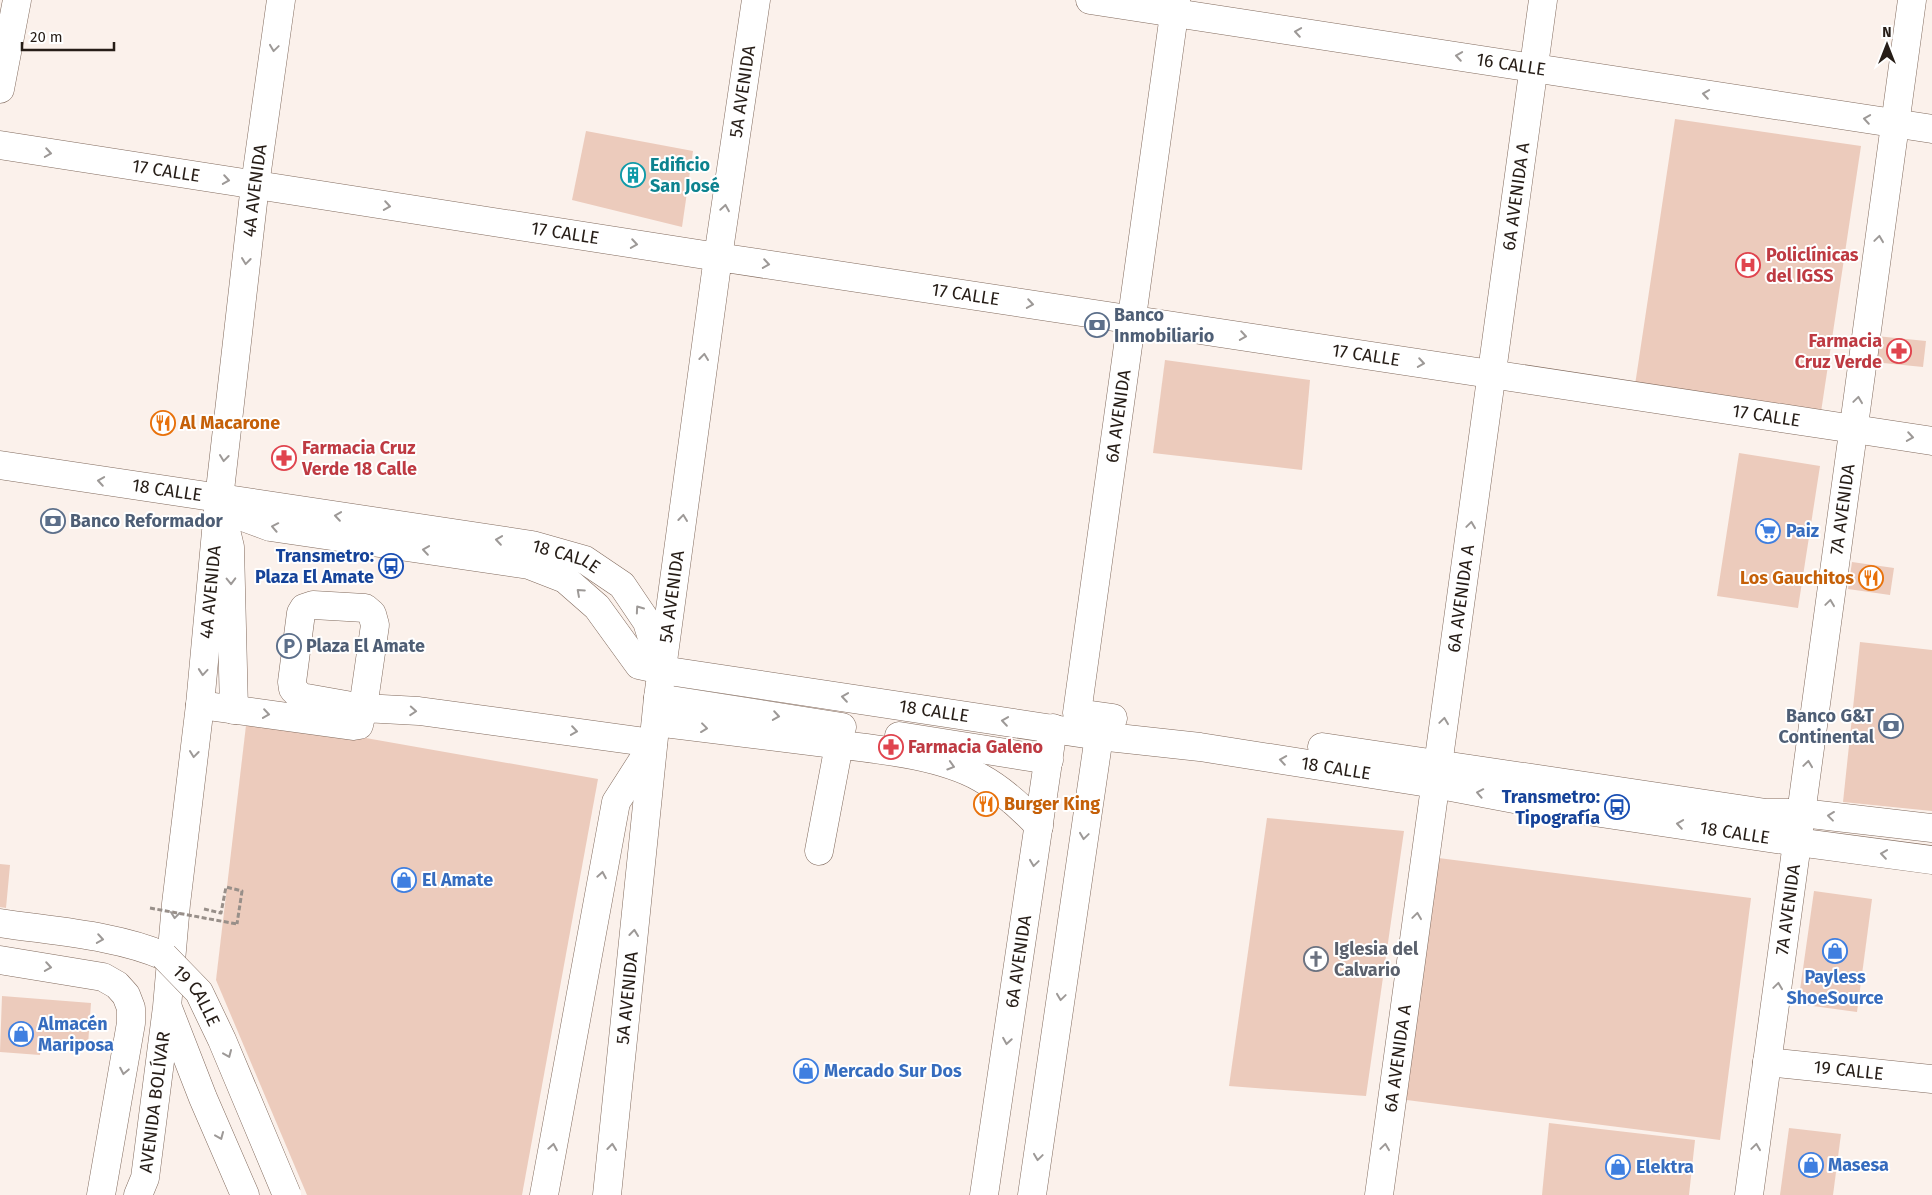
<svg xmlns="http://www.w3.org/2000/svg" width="1932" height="1195" viewBox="0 0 1932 1195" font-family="'Fira Sans',sans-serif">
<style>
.building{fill:#eccbbc}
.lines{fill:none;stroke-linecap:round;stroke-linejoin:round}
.minor-casing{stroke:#816a5d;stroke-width:29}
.major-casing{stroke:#816a5d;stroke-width:29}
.path{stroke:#988f89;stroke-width:3;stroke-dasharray:5 2.5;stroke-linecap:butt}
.minor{stroke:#fff;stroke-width:28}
.major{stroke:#fff;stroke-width:28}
.major-bridge-casing{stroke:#816a5d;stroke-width:29;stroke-linecap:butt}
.path-bridge{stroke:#988f89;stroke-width:3;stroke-dasharray:5 2.5;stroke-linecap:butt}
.major-bridge{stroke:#fff;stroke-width:28}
.oneway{stroke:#9d9997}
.labels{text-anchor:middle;stroke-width:4;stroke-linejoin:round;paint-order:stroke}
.street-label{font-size:18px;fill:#261d17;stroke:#fff}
.culture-label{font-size:18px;font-weight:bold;fill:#0d838f;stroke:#fff;text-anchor:start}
.health-label{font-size:18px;font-weight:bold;fill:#be3a42;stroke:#fff;text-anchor:start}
.service-label{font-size:18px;font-weight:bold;fill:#4e5e75;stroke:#fff;text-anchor:start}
.food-label{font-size:18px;font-weight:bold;fill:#c56008;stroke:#fff;text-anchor:start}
.shop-label{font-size:18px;font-weight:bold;fill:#366cbe;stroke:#fff;text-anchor:start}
.transit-label{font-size:18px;font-weight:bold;fill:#164399;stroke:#fff;text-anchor:end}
.worship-label{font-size:18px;font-weight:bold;fill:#5b616d;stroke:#fff;text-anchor:start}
</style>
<rect width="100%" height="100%" fill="#fbf1eb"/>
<g class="building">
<path d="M1675,119L1861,146L1821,412L1635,385Z"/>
<path d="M586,131L693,151L682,227L572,200Z"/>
<path d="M1876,336L1926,341L1923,367L1873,362Z"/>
<path d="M1165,360L1310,380L1302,470L1153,453Z"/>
<path d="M1739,453L1820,466L1798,608L1717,596Z"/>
<path d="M1852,562L1894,568L1890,595L1848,589Z"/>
<path d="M1860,642L1932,650V811L1843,802Z"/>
<path d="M247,717L598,779L522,1195H307L216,980Z"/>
<path d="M1267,818L1404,831L1366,1096L1229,1086Z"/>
<path d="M1423,856L1751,898L1720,1140L1391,1098Z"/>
<path d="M0,864L10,865L6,908L0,907Z"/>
<path d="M1814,891L1872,899L1857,1012L1798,1004Z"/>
<path d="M2,996L91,1003L88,1045L41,1042L40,1055L0,1052Z"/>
<path d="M1549,1123L1695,1140L1689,1195H1542Z"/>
<path d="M1789,1128L1841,1134L1833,1195H1780Z"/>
</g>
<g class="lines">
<defs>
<g id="minor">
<path id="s1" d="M1090,0L1932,129"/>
<path d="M0,89L17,0"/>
<path id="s2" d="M0,145L718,257L756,0"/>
<path d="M1854,429L1932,441"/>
<path id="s3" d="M0,465L532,545L585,560L622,585L647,622L662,670"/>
<path id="s4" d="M219,499L243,517L270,527L529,565L565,579L597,607L639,665L662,670L1099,736L1200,747L1435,784L1540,804L1797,842L1932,860"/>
<path d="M220,505L230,547L234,710"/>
<path d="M313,605L365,608L372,614L375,625L363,708L301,697L293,689L292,682L301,613L304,608Z"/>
<path d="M658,698L842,727"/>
<path d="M200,705L353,726L359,725L363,708L419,711L653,743"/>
<path id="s5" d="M1113,718L1077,713L1176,0"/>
<path d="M656,722C713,729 769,736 826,743C874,749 938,754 981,778C1003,790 1022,808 1039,826"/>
<path d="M899,736L1049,760"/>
<path d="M1322,747L1766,813H1802L1932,828"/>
<path d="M819,851L839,745"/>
<path id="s6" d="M1767,1062L1932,1079"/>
<path id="s7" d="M984,1195L1053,728"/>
<path d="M1032,1195L1099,736"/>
<path id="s8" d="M1379,1195L1543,0"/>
</g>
<g id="major">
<path d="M0,923C51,931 117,935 164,956"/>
<path d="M0,960L103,977L117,985L126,995L131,1008V1023L101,1195"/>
<path d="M168,1008L203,1098L245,1195"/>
<path id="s9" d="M138,1195L145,1178L167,1007L176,904L200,705L219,499L255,185L281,0"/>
<path d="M544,1195L616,802L650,749"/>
<path id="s10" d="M607,1195L658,698L718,257L1854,429"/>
<path id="s11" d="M1749,1195L1912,0"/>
</g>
</defs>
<use href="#minor" class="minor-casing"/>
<use href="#major" class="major-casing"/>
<path class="path" d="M204,909L221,913L226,887L242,891L237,924"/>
<use href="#minor" class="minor"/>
<use href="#major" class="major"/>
<defs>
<g id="major-bridge">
<path id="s12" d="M164,956L199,992L222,1040L287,1195"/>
</g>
</defs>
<use href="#major-bridge" class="major-bridge-casing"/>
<path class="path-bridge" d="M150,908L237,924"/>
<use href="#major-bridge" class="major-bridge"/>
</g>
<defs><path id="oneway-chevron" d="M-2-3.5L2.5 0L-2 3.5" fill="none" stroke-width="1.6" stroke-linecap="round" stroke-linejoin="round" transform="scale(1.25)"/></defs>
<g class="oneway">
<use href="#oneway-chevron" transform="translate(1298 32) rotate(-171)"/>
<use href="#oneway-chevron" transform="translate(274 48) rotate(98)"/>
<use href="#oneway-chevron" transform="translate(1459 56) rotate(-171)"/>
<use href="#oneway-chevron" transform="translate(1706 94) rotate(-171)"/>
<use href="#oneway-chevron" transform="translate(1867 119) rotate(-171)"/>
<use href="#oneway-chevron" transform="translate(48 153) rotate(9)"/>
<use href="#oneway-chevron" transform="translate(226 180) rotate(9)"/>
<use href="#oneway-chevron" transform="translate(387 206) rotate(9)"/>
<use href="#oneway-chevron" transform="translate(725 208) rotate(-81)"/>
<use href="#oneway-chevron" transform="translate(1879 239) rotate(-82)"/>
<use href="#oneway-chevron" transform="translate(634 244) rotate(9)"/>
<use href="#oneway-chevron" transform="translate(246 261) rotate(97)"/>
<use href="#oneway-chevron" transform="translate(766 264) rotate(9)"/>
<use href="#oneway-chevron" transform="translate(1030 304) rotate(9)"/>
<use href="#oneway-chevron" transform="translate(1243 336) rotate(9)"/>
<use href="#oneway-chevron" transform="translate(704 357) rotate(-83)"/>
<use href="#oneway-chevron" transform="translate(1421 363) rotate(9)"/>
<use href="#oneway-chevron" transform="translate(1858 400) rotate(-82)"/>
<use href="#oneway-chevron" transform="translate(1910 437) rotate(9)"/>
<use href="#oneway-chevron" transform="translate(224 458) rotate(97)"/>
<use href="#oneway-chevron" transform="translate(101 481) rotate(-171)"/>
<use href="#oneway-chevron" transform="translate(338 516) rotate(-172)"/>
<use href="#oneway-chevron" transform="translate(683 518) rotate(-83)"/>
<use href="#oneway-chevron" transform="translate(1471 525) rotate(-82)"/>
<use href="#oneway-chevron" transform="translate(275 527) rotate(-169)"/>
<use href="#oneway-chevron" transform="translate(499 540) rotate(-172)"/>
<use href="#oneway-chevron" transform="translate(426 550) rotate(-172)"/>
<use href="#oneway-chevron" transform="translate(231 581) rotate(89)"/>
<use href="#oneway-chevron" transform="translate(580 592) rotate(-138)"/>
<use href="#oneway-chevron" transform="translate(1830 603) rotate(-82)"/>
<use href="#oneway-chevron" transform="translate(639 609) rotate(-125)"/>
<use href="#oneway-chevron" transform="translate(203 672) rotate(95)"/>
<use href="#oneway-chevron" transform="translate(845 697) rotate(-172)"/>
<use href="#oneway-chevron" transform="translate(413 711) rotate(4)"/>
<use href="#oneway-chevron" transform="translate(266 714) rotate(8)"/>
<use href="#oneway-chevron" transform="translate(776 716) rotate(9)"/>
<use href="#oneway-chevron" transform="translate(1005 721) rotate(-172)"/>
<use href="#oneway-chevron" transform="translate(1444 721) rotate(-82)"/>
<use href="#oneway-chevron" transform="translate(704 728) rotate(7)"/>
<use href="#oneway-chevron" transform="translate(574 731) rotate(8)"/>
<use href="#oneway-chevron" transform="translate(194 754) rotate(97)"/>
<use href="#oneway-chevron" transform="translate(1283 760) rotate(-171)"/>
<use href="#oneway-chevron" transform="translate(1808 764) rotate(-82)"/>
<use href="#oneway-chevron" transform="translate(951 766) rotate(17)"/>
<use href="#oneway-chevron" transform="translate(1480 793) rotate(-169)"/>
<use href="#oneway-chevron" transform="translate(1831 816) rotate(-173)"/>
<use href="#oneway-chevron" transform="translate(1680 824) rotate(-171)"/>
<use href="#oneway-chevron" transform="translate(1084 836) rotate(98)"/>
<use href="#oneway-chevron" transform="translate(1884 854) rotate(-172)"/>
<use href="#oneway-chevron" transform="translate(1034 863) rotate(98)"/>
<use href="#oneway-chevron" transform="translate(602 875) rotate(-80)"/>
<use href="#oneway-chevron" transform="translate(175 915) rotate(96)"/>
<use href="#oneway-chevron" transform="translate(1417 916) rotate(-82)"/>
<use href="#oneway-chevron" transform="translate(634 933) rotate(-84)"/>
<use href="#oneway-chevron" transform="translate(100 939) rotate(9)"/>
<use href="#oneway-chevron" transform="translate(48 967) rotate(9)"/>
<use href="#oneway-chevron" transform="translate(1778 986) rotate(-82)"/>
<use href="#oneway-chevron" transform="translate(1061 997) rotate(98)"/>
<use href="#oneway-chevron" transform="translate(1007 1041) rotate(99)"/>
<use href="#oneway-chevron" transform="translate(228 1054) rotate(67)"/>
<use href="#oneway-chevron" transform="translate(124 1071) rotate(101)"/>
<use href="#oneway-chevron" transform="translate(220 1136) rotate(67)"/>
<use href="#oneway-chevron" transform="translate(553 1147) rotate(-80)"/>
<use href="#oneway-chevron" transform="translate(612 1147) rotate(-84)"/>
<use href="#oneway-chevron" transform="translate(1385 1147) rotate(-82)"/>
<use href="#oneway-chevron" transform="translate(1756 1147) rotate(-82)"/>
<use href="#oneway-chevron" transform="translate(1038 1157) rotate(98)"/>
</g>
<defs>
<symbol id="building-ring" viewBox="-11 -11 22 22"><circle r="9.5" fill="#fff" stroke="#0f9aa8" stroke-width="1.5"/><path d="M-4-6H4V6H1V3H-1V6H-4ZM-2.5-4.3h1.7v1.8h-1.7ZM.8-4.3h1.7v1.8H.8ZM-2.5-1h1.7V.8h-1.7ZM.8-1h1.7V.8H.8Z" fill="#0f9aa8"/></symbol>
<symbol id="hospital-ring" viewBox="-11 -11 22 22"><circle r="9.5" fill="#fff" stroke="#e0444e" stroke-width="1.5"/><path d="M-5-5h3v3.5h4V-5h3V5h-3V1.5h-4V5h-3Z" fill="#e0444e"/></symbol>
<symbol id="bank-ring" viewBox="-11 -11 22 22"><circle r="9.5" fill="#fff" stroke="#5c6f8a" stroke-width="1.5"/><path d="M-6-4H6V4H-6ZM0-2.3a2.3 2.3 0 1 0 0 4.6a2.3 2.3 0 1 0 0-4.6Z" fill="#5c6f8a"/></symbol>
<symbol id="pharmacy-ring" viewBox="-11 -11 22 22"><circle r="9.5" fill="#fff" stroke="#e0444e" stroke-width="1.5"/><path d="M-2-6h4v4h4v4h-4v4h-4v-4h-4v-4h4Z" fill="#e0444e"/></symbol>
<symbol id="restaurant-ring" viewBox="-11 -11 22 22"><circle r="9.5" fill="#fff" stroke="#e8710a" stroke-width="1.5"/><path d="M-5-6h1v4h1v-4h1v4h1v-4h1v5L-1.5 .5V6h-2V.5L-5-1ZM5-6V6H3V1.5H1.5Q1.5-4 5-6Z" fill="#e8710a"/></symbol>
<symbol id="supermarket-ring" viewBox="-11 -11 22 22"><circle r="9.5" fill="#fff" stroke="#3f7fe0" stroke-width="1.5"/><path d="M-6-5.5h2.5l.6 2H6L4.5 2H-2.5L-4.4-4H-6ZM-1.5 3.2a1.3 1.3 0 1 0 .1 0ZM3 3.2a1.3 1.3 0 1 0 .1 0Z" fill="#3f7fe0"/></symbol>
<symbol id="bus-ring" viewBox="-11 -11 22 22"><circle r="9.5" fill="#fff" stroke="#1a4fb4" stroke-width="1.5"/><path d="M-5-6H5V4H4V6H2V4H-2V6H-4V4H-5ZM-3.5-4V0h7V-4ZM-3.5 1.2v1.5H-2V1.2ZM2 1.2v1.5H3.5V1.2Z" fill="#1a4fb4"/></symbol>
<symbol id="parking-ring" viewBox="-11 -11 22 22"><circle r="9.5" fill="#fff" stroke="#5c6f8a" stroke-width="1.5"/><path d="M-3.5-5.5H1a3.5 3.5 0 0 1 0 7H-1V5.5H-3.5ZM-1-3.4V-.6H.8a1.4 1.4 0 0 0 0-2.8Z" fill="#5c6f8a"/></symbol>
<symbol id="shop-ring" viewBox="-11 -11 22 22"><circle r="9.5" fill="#fff" stroke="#3f7fe0" stroke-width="1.5"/><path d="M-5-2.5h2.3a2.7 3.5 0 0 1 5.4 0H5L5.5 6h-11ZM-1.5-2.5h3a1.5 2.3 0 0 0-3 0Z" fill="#3f7fe0"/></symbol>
<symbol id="church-ring" viewBox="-11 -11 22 22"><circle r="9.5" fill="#fff" stroke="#6b7280" stroke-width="1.5"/><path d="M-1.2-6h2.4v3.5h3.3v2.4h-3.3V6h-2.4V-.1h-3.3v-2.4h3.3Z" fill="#6b7280"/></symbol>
</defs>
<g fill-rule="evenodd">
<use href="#building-ring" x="619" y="161" width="28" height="28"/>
<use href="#hospital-ring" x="1734" y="251" width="28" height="28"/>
<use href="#bank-ring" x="1083" y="311" width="28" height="28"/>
<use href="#pharmacy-ring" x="1885" y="337" width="28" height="28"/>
<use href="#restaurant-ring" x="149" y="409" width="28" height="28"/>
<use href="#pharmacy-ring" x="270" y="444" width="28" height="28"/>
<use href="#bank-ring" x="39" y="507" width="28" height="28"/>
<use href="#supermarket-ring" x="1754" y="517" width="28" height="28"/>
<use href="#bus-ring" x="377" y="552" width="28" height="28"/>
<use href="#restaurant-ring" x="1857" y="564" width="28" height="28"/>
<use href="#parking-ring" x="275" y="632" width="28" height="28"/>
<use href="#bank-ring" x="1877" y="712" width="28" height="28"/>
<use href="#pharmacy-ring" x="877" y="733" width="28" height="28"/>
<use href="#restaurant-ring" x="972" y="790" width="28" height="28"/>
<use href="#bus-ring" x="1603" y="793" width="28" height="28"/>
<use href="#shop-ring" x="390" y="866" width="28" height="28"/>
<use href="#shop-ring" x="1821" y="937" width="28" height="28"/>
<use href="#church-ring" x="1302" y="945" width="28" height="28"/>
<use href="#shop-ring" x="7" y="1020" width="28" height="28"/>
<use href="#shop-ring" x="792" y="1057" width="28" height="28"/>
<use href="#shop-ring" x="1797" y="1151" width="28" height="28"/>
<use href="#shop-ring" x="1604" y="1153" width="28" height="28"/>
</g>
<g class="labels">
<g class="street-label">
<text dy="6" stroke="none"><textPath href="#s1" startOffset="426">16 CALLE</textPath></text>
<text dy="6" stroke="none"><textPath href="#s2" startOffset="894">5A AVENIDA</textPath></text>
<text dy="6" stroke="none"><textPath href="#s2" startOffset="168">17 CALLE</textPath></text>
<text dy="6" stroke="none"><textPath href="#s9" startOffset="1012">4A AVENIDA</textPath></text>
<text dy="6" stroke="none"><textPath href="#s8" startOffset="1008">6A AVENIDA A</textPath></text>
<text dy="6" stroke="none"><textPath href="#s2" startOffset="572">17 CALLE</textPath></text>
<text dy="6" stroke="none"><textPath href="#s10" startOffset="1195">17 CALLE</textPath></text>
<text dy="6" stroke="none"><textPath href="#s10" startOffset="1600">17 CALLE</textPath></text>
<text dy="6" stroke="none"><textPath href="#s5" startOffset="336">6A AVENIDA</textPath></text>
<text dy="6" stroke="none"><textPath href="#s10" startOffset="2005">17 CALLE</textPath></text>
<text dy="6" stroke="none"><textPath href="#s3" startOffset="169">18 CALLE</textPath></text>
<text dy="6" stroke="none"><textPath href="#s11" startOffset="692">7A AVENIDA</textPath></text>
<text dy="6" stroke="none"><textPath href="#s3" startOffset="574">18 CALLE</textPath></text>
<text dy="6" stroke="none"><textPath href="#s9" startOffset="608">4A AVENIDA</textPath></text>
<text dy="6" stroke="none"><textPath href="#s10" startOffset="602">5A AVENIDA</textPath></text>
<text dy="6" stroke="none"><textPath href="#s8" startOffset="602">6A AVENIDA A</textPath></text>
<text dy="6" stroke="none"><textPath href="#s4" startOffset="772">18 CALLE</textPath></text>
<text dy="6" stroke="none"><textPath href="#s4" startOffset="1178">18 CALLE</textPath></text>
<text dy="6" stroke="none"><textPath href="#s4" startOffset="1582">18 CALLE</textPath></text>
<text dy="6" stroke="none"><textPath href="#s11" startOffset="288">7A AVENIDA</textPath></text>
<text dy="6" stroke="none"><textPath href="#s7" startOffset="236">6A AVENIDA</textPath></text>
<text dy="6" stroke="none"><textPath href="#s12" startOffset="52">19 CALLE</textPath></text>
<text dy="6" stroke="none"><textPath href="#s10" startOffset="198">5A AVENIDA</textPath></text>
<text dy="6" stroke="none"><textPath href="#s8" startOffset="138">6A AVENIDA A</textPath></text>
<text dy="6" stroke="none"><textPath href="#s6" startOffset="82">19 CALLE</textPath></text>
<text dy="6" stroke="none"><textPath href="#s9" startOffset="95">AVENIDA BOLÍVAR</textPath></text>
</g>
<g class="culture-label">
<text x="650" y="171">Edificio<tspan x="650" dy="21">San José</tspan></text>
</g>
<g class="health-label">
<text x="1766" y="261">Policlínicas<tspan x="1766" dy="21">del IGSS</tspan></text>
<text x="1882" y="347" text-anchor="end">Farmacia<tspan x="1882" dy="21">Cruz Verde</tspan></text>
<text x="302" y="454">Farmacia Cruz<tspan x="302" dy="21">Verde 18 Calle</tspan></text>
<text x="908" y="753">Farmacia Galeno</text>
</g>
<g class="service-label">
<text x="1114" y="321">Banco<tspan x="1114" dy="21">Inmobiliario</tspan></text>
<text x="70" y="527">Banco Reformador</text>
<text x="306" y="652">Plaza El Amate</text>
<text x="1874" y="722" text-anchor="end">Banco G&amp;T<tspan x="1874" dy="21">Continental</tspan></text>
</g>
<g class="food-label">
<text x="180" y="429">Al Macarone</text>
<text x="1854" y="584" text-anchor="end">Los Gauchitos</text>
<text x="1004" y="810">Burger King</text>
</g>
<g class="shop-label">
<text x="1786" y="537">Paiz</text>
<text x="422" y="886">El Amate</text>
<text x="1835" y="983" text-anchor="middle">Payless<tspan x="1835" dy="21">ShoeSource</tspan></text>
<text x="38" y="1030">Almacén<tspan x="38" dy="21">Mariposa</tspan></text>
<text x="824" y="1077">Mercado Sur Dos</text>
<text x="1828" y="1171">Masesa</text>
<text x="1636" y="1173">Elektra</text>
</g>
<g class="transit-label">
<text x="374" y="562">Transmetro:<tspan x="374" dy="21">Plaza El Amate</tspan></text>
<text x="1600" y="803">Transmetro:<tspan x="1600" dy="21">Tipografía</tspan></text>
</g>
<g class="worship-label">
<text x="1334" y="955">Iglesia del<tspan x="1334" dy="21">Calvario</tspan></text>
</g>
</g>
<g transform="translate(1887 45)" stroke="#ffffff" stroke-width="4" paint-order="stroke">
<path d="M0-4L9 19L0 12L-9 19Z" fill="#261d17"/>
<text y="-8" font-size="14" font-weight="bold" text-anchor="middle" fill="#261d17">N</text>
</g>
<path d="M22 42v8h92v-8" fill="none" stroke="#261d17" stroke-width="2.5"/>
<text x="30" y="42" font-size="15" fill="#261d17" stroke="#ffffff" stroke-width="4" paint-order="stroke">20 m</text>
</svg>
